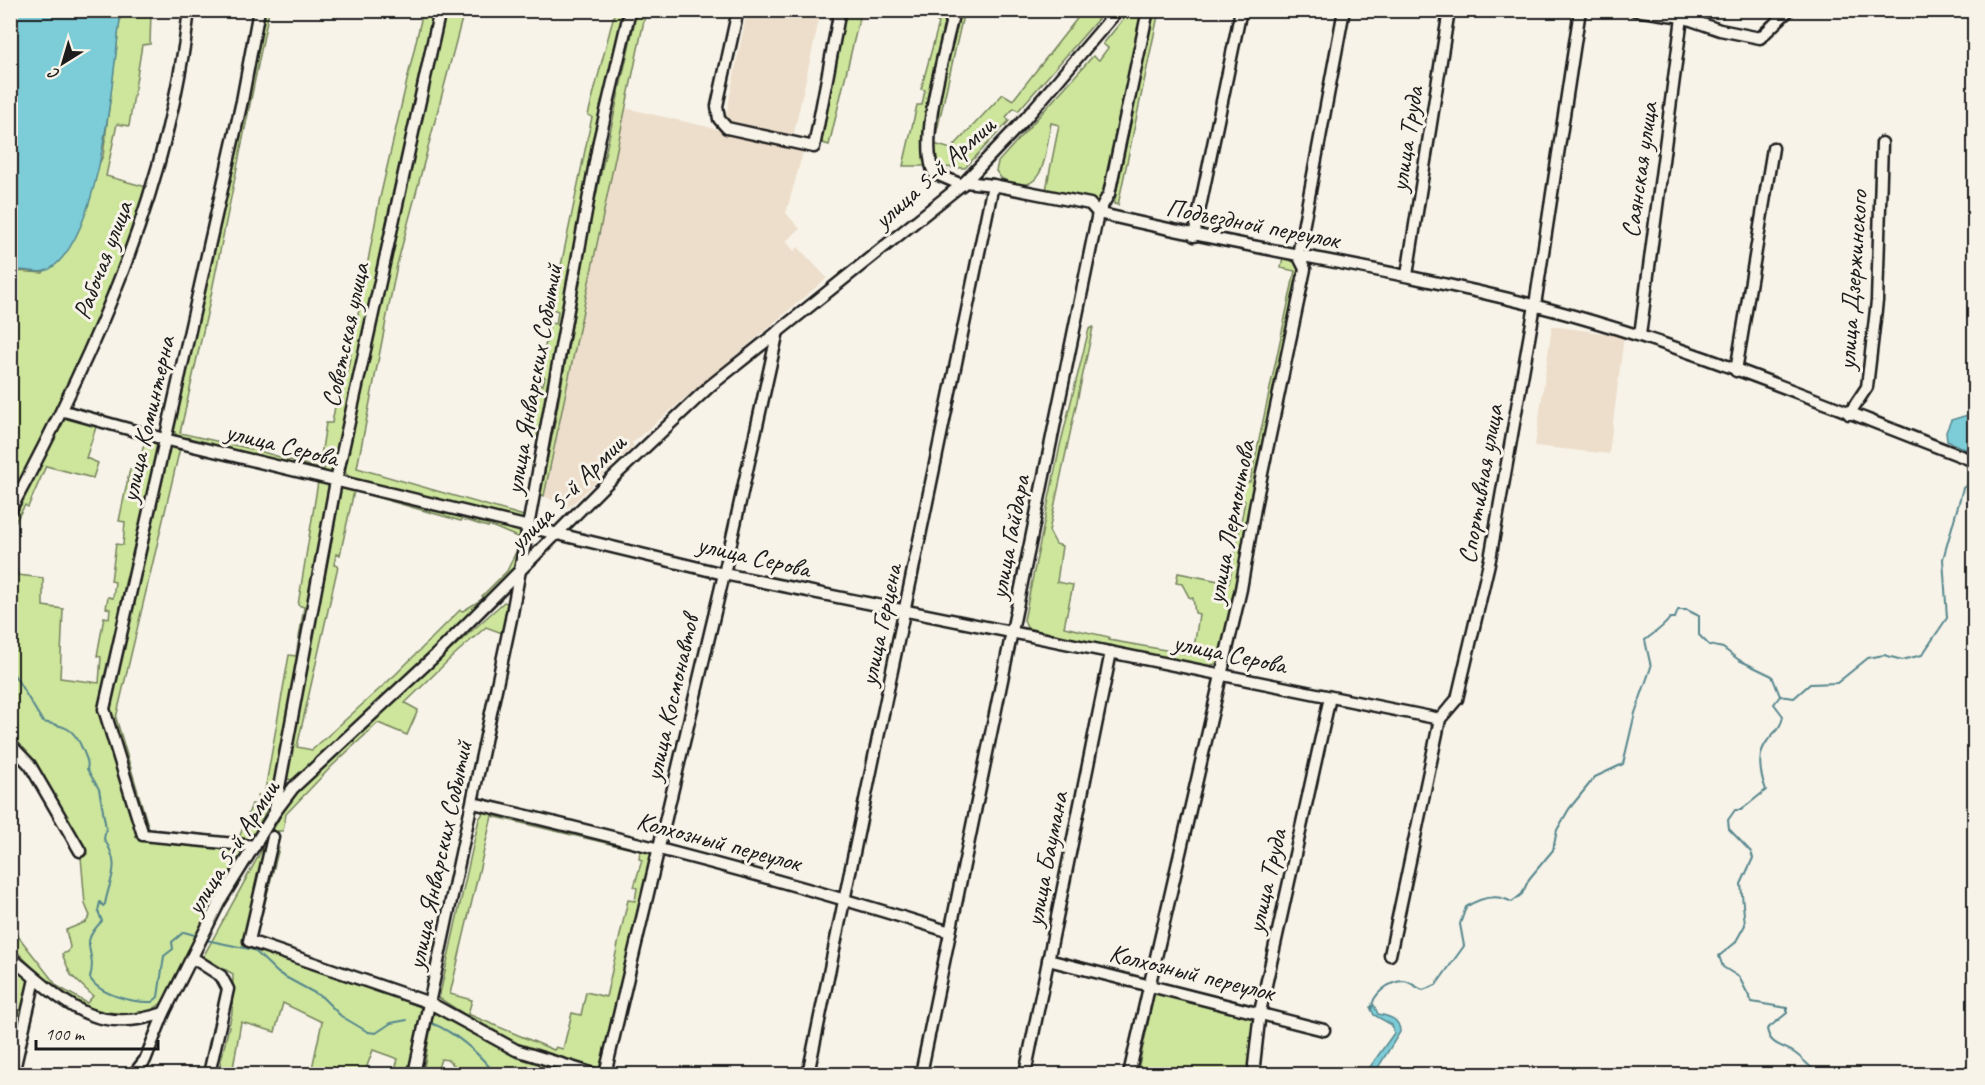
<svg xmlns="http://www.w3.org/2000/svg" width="1985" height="1085" viewBox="0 0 1985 1085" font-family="Caveat,sans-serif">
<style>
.built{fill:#eddecb}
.green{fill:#cde69c;stroke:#74815c;stroke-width:1.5;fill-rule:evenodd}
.water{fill:#7dcdd8;stroke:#56868d;stroke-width:1.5}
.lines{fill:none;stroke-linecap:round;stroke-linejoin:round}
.stream{stroke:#56868d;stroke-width:2}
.minor-casing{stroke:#1c1c1c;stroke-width:15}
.minor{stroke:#f7f3e8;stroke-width:10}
.labels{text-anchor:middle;stroke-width:6;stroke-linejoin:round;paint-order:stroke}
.street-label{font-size:26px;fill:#1c1c1c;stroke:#f7f3e8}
</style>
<rect width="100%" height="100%" fill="#f7f3e8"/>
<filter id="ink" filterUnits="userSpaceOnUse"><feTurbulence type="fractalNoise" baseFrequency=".0167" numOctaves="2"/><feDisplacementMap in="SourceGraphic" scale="12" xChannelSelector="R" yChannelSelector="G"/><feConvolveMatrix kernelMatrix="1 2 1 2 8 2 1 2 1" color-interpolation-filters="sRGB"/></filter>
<g filter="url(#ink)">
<g class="built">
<path d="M747,11H821L793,137L730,123L726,115Z"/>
<path d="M625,108L804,149L786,213L800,229L786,241L794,251L798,247L827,278L632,443L634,446L568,508L544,496Z"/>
<path d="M1552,326L1624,336L1609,454L1535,446Z"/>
</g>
<g class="green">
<path d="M121,11H151L150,44L142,45L129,126L117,124L106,176L150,188L122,266L64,402L11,502V273L15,271L43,273L103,156Z"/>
<path d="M264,11H269L209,305L180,433L256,450L324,470L327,458L321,456L326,423H332L340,379H346L379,202L423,11H434L386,223L337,463L333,475L178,438L174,430Z"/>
<path d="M445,11H464L397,265L357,468L524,516L540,437L530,434L538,384L543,385L545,377L539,375L550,323L556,324L558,311L552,309L592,117L588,115L615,11H627L525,520L352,478L346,474L345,468Z"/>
<path d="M637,11H646L544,496L540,494L554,427L591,218Z"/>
<path d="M846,11H861L829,145L819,142Z"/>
<path d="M939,11H948L925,138L926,166H903L917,105H922L925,90L921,89L939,23L937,22Z"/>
<path d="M957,11H964L934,144L951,149L1003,94L1013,100L1083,11H1105L1018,111L1014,108L1006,117L1009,121L965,168L937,167L932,159L938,99Z"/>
<path d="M1130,11H1159L1118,205L1114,204L1140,75L1130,73L1103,202L1046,190L1059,125L1051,123C1045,154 1045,203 1001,178L996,171L998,162L1093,56L1099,60L1108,48L1103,44Z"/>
<path d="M1283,257L1296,263L1300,275L1219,663L1205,667L1027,628L1024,620L1060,446L1089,329L1093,327L1049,531L1056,544L1062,546L1057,582L1073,585L1064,627L1109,637V640L1193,655L1199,614L1195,613L1193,598L1189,597L1182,584L1176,583L1178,573L1229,583L1245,501L1239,499L1243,481L1250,482L1295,271L1281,268Z"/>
<path d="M67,415L97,424L86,458L98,463L93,478L46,466L28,507L25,505L11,529V522Z"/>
<path d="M146,437L160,440L125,583L101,706L104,719L139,841L230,845L244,850L170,995C121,1050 46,984 11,945V927L57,986L87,1003L93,996L71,975L62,954L68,952L70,947L66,930L86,922L90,916L85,904L81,857L87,854L39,772L11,733L10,549L18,575L43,578V606L63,609L60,678L99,683L101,657L97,656L104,617L109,618L110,609L106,608L108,597L113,598L115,582L111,581L116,544L123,545L125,522L119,521L130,469L137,471Z"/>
<path d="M167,444H181L116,718L149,829L146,827L109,709L114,671Z"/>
<path d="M318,482L332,485L272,800L250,841L239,838L252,804L256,805L258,795L264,796L289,655L296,656L304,607L298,605Z"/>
<path d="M342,485L527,531L514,571L295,780L286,779ZM354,491L461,521L462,519L488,527L489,525L522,539L507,571L482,596L484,598L463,611L460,610L396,674L312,750L297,747L338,566L334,565L336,554L340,555Z"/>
<path d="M504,602L507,603L502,633L486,627L454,655L405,703L418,710L407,735L378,723L332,766L286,814L283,831H278L275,847L279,848L256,937L386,982L383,993L420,1004L421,1017L408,1074H394L398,1059L373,1050L364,1074L311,1073L322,1022L283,1003L275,1032L241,1022L232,1074H218L232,1013L233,974L203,957L286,806L299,789L369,723Z"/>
<path d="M485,810L655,848L603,1072L506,1041L439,998L479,819ZM492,816L640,851L639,859L642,860L634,887L637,888L635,901L628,900L606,997L586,992L581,1015L572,1013L563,1049L556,1047L554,1050L468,1014L472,1000L450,994Z"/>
<path d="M11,961L26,976L29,985L11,1061V991L17,971L11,968Z"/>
<path d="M1155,991L1252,1015L1256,1021L1253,1074H1137Z"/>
<path d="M437,1012L588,1074H464L448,1060L441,1059L436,1074H423L433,1014Z"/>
</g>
<g class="water">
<path d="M11,10L121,11C113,72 103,226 54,266C38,279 25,265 11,273Z"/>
<path d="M1974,413V453L1947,441L1946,432L1951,420Z"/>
<path d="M1374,1005L1378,1014C1389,1016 1400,1019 1400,1032L1374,1074H1365L1394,1033L1392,1025L1374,1015L1370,1007Z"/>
</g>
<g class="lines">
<g class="stream">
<path d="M10,668L43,722C66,726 74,728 83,750C86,758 89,762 87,769L99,789L106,828L104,839C122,866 110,877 105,904L103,906L100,902L98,911L102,921C76,947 98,948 90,978C99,995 135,1003 152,1002L158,997L164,956L173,949L172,942L184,932L198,936"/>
<path d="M1780,696L1794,698L1810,684L1837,683L1868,658L1884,655L1902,660L1922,655L1947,618L1943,559L1963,488L1974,482"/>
<path d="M206,940L254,950L278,973L322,997L341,1016L368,1032L376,1033L391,1023L407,1020"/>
<path d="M1372,1008C1372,994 1390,981 1404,981C1411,982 1417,988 1423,990L1436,985L1464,946L1460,924L1466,907C1481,897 1496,893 1512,902L1522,894L1529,879L1553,850L1557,830L1569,809L1595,777L1623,764L1635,713L1651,667L1645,640C1653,634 1664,627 1670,618H1675L1678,610H1687L1699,616V635L1709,645L1723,648L1739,660L1772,676L1780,696L1774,704L1783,716C1782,727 1774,732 1768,740C1756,754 1760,774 1766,790L1741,810H1735L1728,820L1729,829L1751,852L1753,858L1741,884L1745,925L1735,943L1719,956L1723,967L1739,977L1752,1002L1787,1008V1013L1767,1029C1770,1047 1784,1045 1796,1054C1804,1060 1811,1068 1818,1074"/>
<path d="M431,1023C455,1032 480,1054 495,1074"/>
</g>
<defs>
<g id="minor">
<path d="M738,10L717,106L719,119L727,128L814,147L840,10"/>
<path d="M954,10C946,49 918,139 934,173L962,185"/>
<path d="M1635,10L1682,17L1720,30L1760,38L1789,10"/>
<path d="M965,182L993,185L1090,204L1098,213C1242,248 1389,268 1533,305C1684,343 1829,406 1974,461"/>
<path d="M1194,236L1241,10"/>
<path d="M1407,275L1449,10"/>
<path d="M1640,335L1683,10"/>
<path d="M1736,371L1773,148"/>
<path d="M64,411L164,439L724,574L1440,719"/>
<path d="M1849,414L1867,387L1877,301L1882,143"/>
<path d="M10,511C94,354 169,190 189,10"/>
<path d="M10,744L30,765L80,851"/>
<path d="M473,803C634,841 793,882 950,932"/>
<path d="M275,809L336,481L440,10"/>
<path d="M273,837L249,941L430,1003L516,1050L594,1074"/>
<path d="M255,846L143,835L104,709L242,101L259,10"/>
<path d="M1390,955L1440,719L1457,699L1490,559L1535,305L1580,10"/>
<path d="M10,957C62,999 91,1037 164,1013"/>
<path d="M193,958L221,976L228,989L209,1074"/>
<path d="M1048,960L1324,1030"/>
<path d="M13,1074L35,979"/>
<path d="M134,1074L145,1060L164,1013L219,903L275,812L293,788L437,654L604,486L710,386L965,182L1025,119L1118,10"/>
<path d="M414,1074L511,619L599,141L630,10"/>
<path d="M605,1074L724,574L778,331"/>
<path d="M808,1074L993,185"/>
<path d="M921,1074L1098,213L1109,194L1148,10"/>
<path d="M1025,1074L1111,652"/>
<path d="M1129,1074L1241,589L1256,502L1305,269L1298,255L1344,10"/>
<path d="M1257,1074L1254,1065L1260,1012L1330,697"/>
</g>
</defs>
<use href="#minor" class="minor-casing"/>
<use href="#minor" class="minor"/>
</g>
</g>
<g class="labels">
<g class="street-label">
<text transform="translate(1406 139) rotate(-81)" y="9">улица Труда</text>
<text transform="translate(1639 170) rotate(-82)" y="9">Саянская улица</text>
<text transform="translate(934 172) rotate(-42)" y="9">улица 5-й Армии</text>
<text transform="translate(1253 223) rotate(11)" y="9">Подъездной переулок</text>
<text transform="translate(102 260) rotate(-69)" y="9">Рабочая улица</text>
<text transform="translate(1852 280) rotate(-86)" y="9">улица Дзержинского</text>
<text transform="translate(345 335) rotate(-78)" y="9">Советская улица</text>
<text transform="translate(533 379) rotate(-80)" y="9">улица Январских Событий</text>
<text transform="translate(147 419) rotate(-77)" y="9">улица Коминтерна</text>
<text transform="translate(282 444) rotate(14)" y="9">улица Серова</text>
<text transform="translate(1480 484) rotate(-80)" y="9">Спортивная улица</text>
<text transform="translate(567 492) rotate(-45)" y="9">улица 5-й Армии</text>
<text transform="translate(1230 522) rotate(-79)" y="9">улица Лермонтова</text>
<text transform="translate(1009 537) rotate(-79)" y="9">улица Гайдара</text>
<text transform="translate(754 556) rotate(13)" y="9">улица Серова</text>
<text transform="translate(880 625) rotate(-78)" y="9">улица Герцена</text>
<text transform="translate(1230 653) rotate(12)" y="9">улица Серова</text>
<text transform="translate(671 698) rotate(-77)" y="9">улица Космонавтов</text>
<text transform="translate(719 841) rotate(15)" y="9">Колхозный переулок</text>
<text transform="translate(232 847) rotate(-58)" y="9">улица 5-й Армии</text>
<text transform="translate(439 855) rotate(-78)" y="9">улица Январских Событий</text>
<text transform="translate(1046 859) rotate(-79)" y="9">улица Баумана</text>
<text transform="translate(1266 881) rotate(-77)" y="9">улица Труда</text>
<text transform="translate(1192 972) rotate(14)" y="9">Колхозный переулок</text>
</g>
</g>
<rect width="1985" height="1085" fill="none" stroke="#f7f3e8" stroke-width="36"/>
<rect x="18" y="18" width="1949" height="1049" fill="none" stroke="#1c1c1c" stroke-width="2" filter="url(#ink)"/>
<g transform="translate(63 63) rotate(217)" stroke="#f7f3e8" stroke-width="4.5" paint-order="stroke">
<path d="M0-4.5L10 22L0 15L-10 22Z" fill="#1c1c1c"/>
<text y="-9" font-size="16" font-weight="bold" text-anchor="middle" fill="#1c1c1c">С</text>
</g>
<path d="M36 1040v9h122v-9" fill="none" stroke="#1c1c1c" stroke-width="3"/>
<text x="45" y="1040" font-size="18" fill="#1c1c1c" stroke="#f7f3e8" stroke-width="4.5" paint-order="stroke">100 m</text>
</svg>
